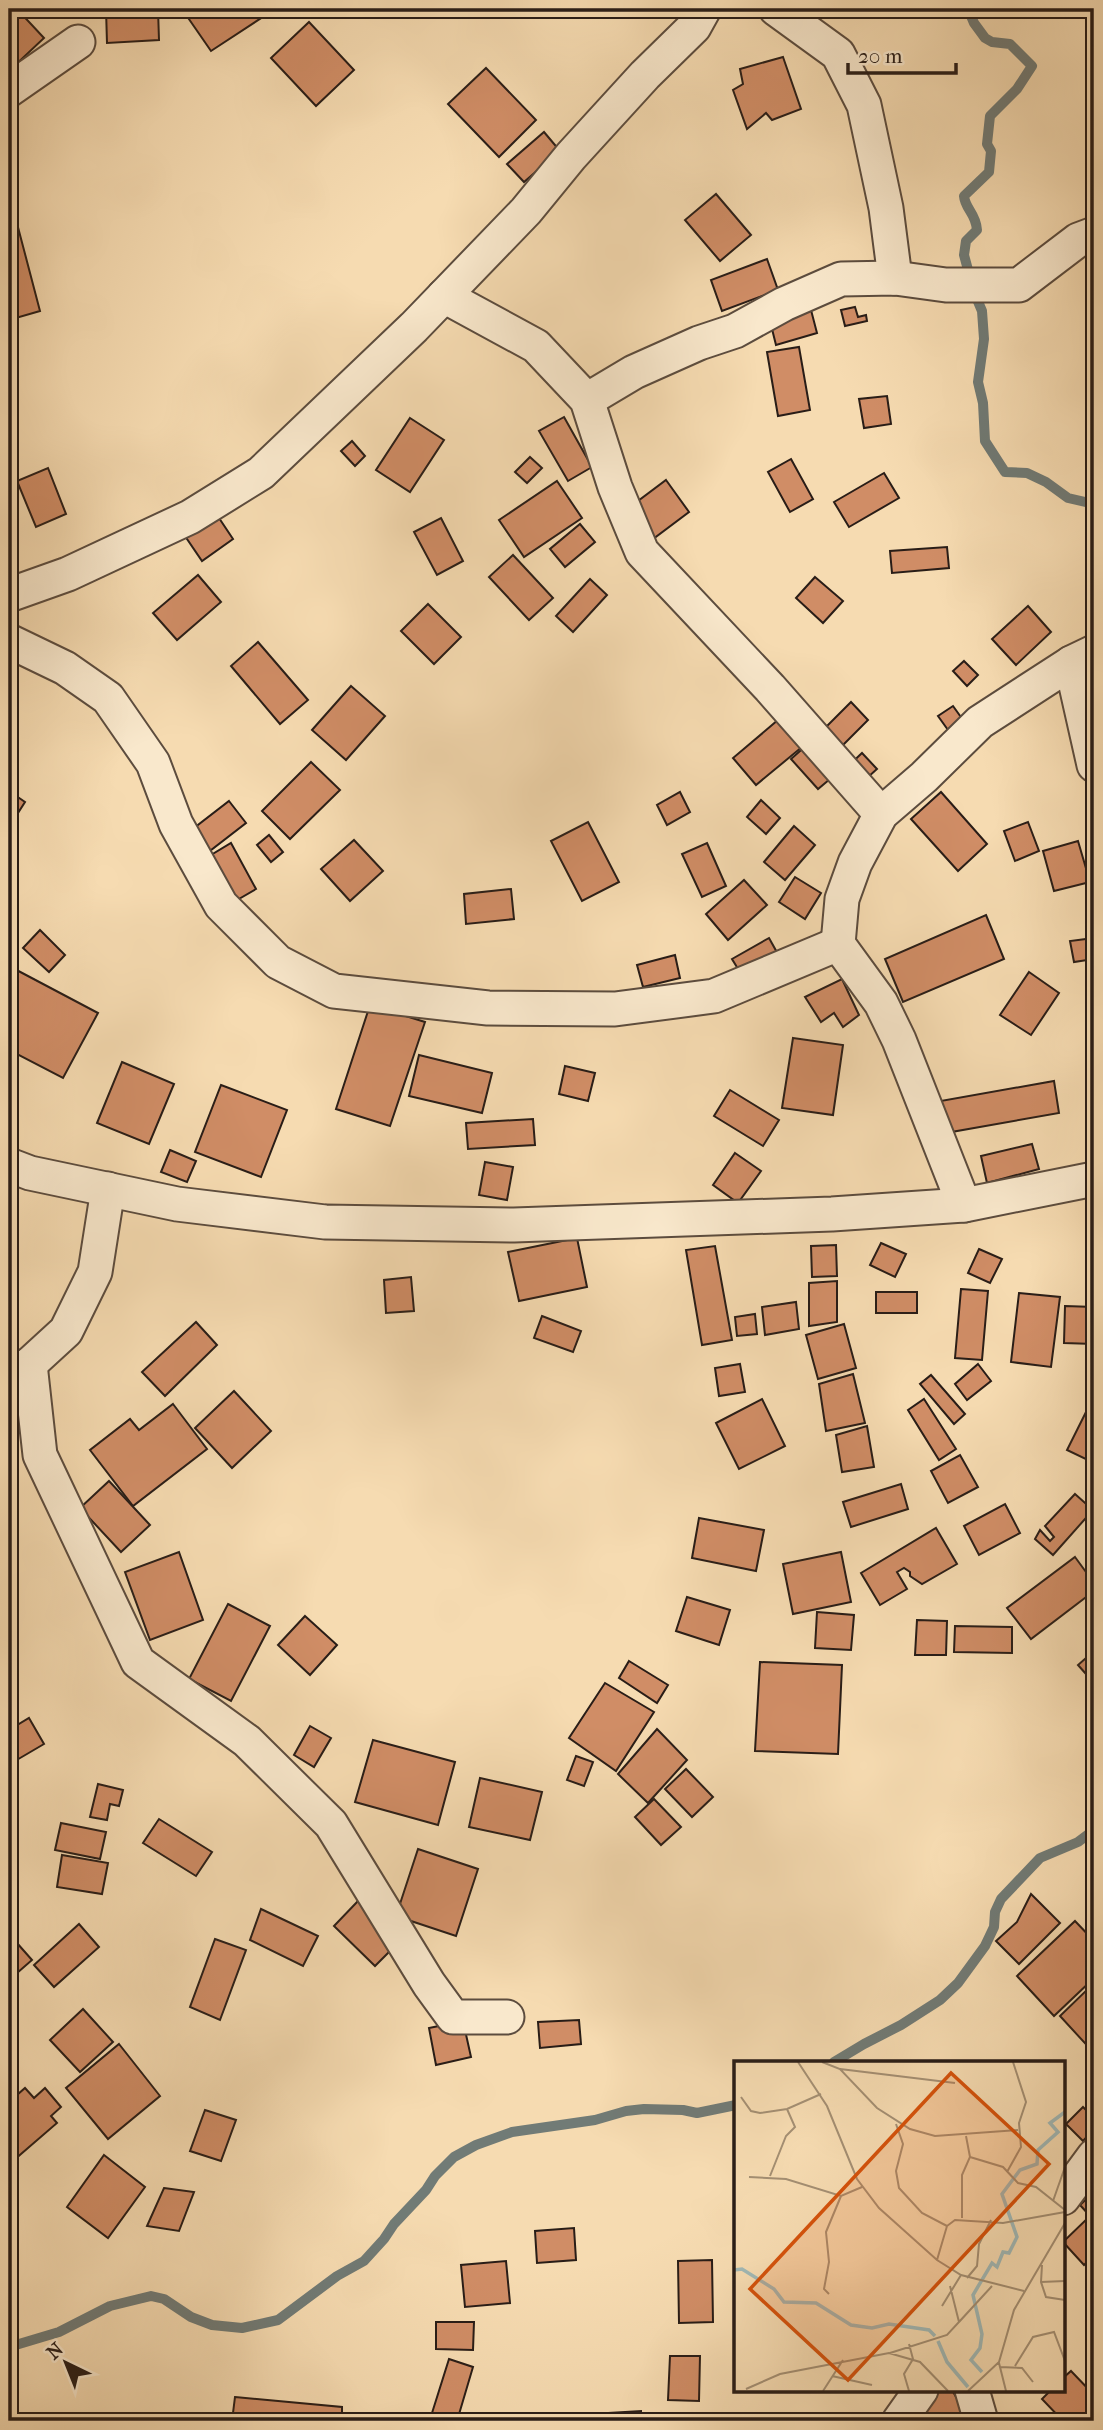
<svg xmlns="http://www.w3.org/2000/svg" width="1103" height="2430" viewBox="0 0 1103 2430" font-family="'IM FELL French Canon',serif">
<style>
.lines{fill:none;stroke-linecap:round;stroke-linejoin:round}
.stream{stroke:#717b76;stroke-width:10}
.building{fill:#d08d66;stroke:#291d17;stroke-width:2}
.street-casing{stroke:#5c4c3e;stroke-width:37}
.street{stroke:#f9e8cc;stroke-width:33}
.inset-river{fill:none;stroke:#a1b9b6;stroke-width:3.5}
.inset-road{fill:none;stroke:#a48f73;stroke-width:2}
.view{fill:#d5530d;fill-opacity:0.15;stroke:#d5530d;stroke-width:3.5}
.inset-edge{fill:none;stroke:#291d17;stroke-width:3.5}
</style>
<rect width="100%" height="100%" fill="#f6dbb1"/>
<filter id="stains"><feTurbulence type="fractalNoise" baseFrequency=".00286" numOctaves="4"/><feColorMatrix values="0 0 0 0 .2 0 0 0 0 .09 0 0 0 0 .02 0 0 0 .5 -.17"/></filter>
<radialGradient id="worn" r=".72"><stop offset=".6" stop-color="#630" stop-opacity="0"/><stop offset="1" stop-color="#630" stop-opacity=".3"/></radialGradient>
<g class="lines">
<g class="stream">
<path d="M968,9L974,23L985,38L992,42L1010,44L1032,66L1017,89L990,116L987,144L991,151L989,172L964,196C965,209 976,213 977,230L966,241L964,255L974,292L982,311L984,339L978,382L983,403L985,441L1005,472L1027,473L1046,482L1068,498L1094,504"/>
<path d="M834,2062L864,2044L901,2025L940,2000L958,1983L985,1946L994,1927L995,1912L1001,1899L1040,1858L1078,1842L1094,1830"/>
<path d="M9,2347L59,2332L110,2306L151,2296L164,2299L191,2317L212,2325L242,2328L278,2320L337,2276L364,2261L384,2239L394,2224L426,2190L435,2176L454,2157L476,2145L512,2132L595,2120L626,2111L644,2109L683,2110L697,2113L736,2105"/>
</g>
</g>
<g class="building">
<path d="M9,9H17L44,38L9,71Z"/>
<path d="M106,9H158L159,40L107,43Z"/>
<path d="M182,9H275L211,51Z"/>
<path d="M309,22L354,70L316,106L271,58Z"/>
<path d="M783,57L801,109L772,120L766,113L747,129L733,90L743,84L740,69Z"/>
<path d="M486,68L536,120L499,157L448,104Z"/>
<path d="M544,132L560,151L524,182L507,164Z"/>
<path d="M9,193L40,311L9,320Z"/>
<path d="M716,194L751,235L720,261L685,220Z"/>
<path d="M767,259L778,290L722,311L711,280Z"/>
<path d="M855,307L858,317L866,315L867,321L845,326L841,310Z"/>
<path d="M811,310L817,333L776,345L770,321Z"/>
<path d="M799,347L810,410L778,416L767,352Z"/>
<path d="M887,396L891,424L864,428L859,399Z"/>
<path d="M564,417L592,467L568,481L539,431Z"/>
<path d="M410,418L444,440L410,492L376,470Z"/>
<path d="M352,441L365,456L355,466L341,451Z"/>
<path d="M530,457L542,468L527,483L515,472Z"/>
<path d="M791,459L813,499L790,512L768,472Z"/>
<path d="M48,468L66,514L36,527L17,481Z"/>
<path d="M884,473L899,498L849,527L834,502Z"/>
<path d="M666,480L689,512L653,539L630,507Z"/>
<path d="M557,481L582,518L524,557L499,520Z"/>
<path d="M217,515L233,539L202,561L185,536Z"/>
<path d="M441,518L463,561L437,575L414,532Z"/>
<path d="M580,524L595,542L565,567L550,549Z"/>
<path d="M947,547L949,568L892,573L890,551Z"/>
<path d="M513,555L553,598L529,620L489,577Z"/>
<path d="M198,575L221,602L177,640L153,613Z"/>
<path d="M815,577L843,601L823,623L796,598Z"/>
<path d="M590,579L607,595L573,632L556,616Z"/>
<path d="M428,604L461,637L434,664L401,631Z"/>
<path d="M1028,606L1051,632L1016,665L992,639Z"/>
<path d="M258,642L308,700L280,724L231,666Z"/>
<path d="M964,661L978,675L967,686L953,671Z"/>
<path d="M351,686L385,716L346,760L312,730Z"/>
<path d="M851,702L868,720L839,749L822,731Z"/>
<path d="M953,706L963,720L948,730L938,716Z"/>
<path d="M778,720L802,747L756,785L733,758Z"/>
<path d="M809,743L836,774L818,789L791,759Z"/>
<path d="M862,753L877,769L858,786L843,771Z"/>
<path d="M311,762L340,790L290,839L262,811Z"/>
<path d="M9,791L25,802L9,827Z"/>
<path d="M680,792L690,812L667,825L657,805Z"/>
<path d="M941,792L987,844L958,871L911,819Z"/>
<path d="M761,800L780,818L766,834L747,817Z"/>
<path d="M229,801L246,823L202,857L185,835Z"/>
<path d="M588,822L619,882L582,901L551,841Z"/>
<path d="M1028,822L1039,851L1015,861L1004,831Z"/>
<path d="M794,826L815,845L785,880L764,862Z"/>
<path d="M269,835L283,852L271,862L257,845Z"/>
<path d="M354,840L383,871L350,901L321,869Z"/>
<path d="M1078,841L1090,882L1054,891L1043,851Z"/>
<path d="M231,843L256,889L232,903L206,858Z"/>
<path d="M707,843L726,886L702,897L682,854Z"/>
<path d="M795,877L821,893L805,919L779,902Z"/>
<path d="M744,880L767,905L728,940L706,914Z"/>
<path d="M511,889L514,919L466,924L464,894Z"/>
<path d="M986,915L1004,959L903,1002L885,959Z"/>
<path d="M40,930L65,955L49,972L23,948Z"/>
<path d="M769,938L779,956L743,977L732,959Z"/>
<path d="M1094,938V959L1074,962L1070,941Z"/>
<path d="M675,955L680,978L643,987L637,965Z"/>
<path d="M9,966L98,1013L63,1078L9,1050Z"/>
<path d="M1029,972L1059,993L1031,1035L1000,1015Z"/>
<path d="M842,979L859,1015L843,1027L834,1013L821,1022L805,997Z"/>
<path d="M370,1005L425,1022L390,1126L336,1109Z"/>
<path d="M793,1038L843,1045L833,1115L782,1108Z"/>
<path d="M419,1055L492,1073L482,1113L409,1096Z"/>
<path d="M122,1062L174,1084L149,1144L97,1123Z"/>
<path d="M565,1066L595,1073L588,1101L559,1094Z"/>
<path d="M1054,1081L1059,1113L940,1134L935,1102Z"/>
<path d="M221,1085L287,1110L261,1177L195,1152Z"/>
<path d="M730,1090L779,1120L763,1146L714,1116Z"/>
<path d="M533,1119L535,1145L468,1149L466,1123Z"/>
<path d="M1032,1144L1039,1169L987,1183L981,1156Z"/>
<path d="M170,1150L196,1161L187,1182L161,1172Z"/>
<path d="M735,1153L761,1171L738,1203L713,1185Z"/>
<path d="M485,1162L513,1167L507,1200L479,1195Z"/>
<path d="M577,1238L587,1287L519,1301L508,1252Z"/>
<path d="M881,1243L906,1254L895,1277L870,1265Z"/>
<path d="M836,1245L837,1276L812,1277L811,1246Z"/>
<path d="M715,1246L732,1340L702,1345L686,1250Z"/>
<path d="M979,1249L1002,1259L990,1283L968,1273Z"/>
<path d="M411,1277L414,1311L386,1313L384,1280Z"/>
<path d="M837,1281V1322L809,1326V1283Z"/>
<path d="M961,1289L988,1291L982,1360L955,1358Z"/>
<rect x="876" y="1292" width="41" height="21"/>
<path d="M1019,1293L1060,1297L1051,1367L1011,1362Z"/>
<path d="M796,1302L799,1329L765,1335L762,1307Z"/>
<path d="M1065,1306L1094,1307V1344L1064,1343Z"/>
<path d="M755,1314L757,1334L737,1336L735,1317Z"/>
<path d="M542,1316L581,1331L573,1352L534,1338Z"/>
<path d="M196,1322L217,1345L165,1396L142,1372Z"/>
<path d="M844,1324L856,1368L818,1379L806,1335Z"/>
<path d="M740,1364L745,1392L719,1396L715,1368Z"/>
<path d="M978,1364L991,1381L967,1400L955,1384Z"/>
<path d="M853,1374L865,1423L826,1431L819,1384Z"/>
<path d="M931,1375L965,1414L954,1424L920,1384Z"/>
<path d="M234,1391L271,1431L232,1468L195,1428Z"/>
<path d="M1093,1398L1094,1399V1463L1067,1450Z"/>
<path d="M762,1399L785,1446L739,1469L716,1423Z"/>
<path d="M924,1399L956,1449L939,1460L908,1410Z"/>
<path d="M173,1404L207,1449L133,1506L90,1450L130,1419L139,1430Z"/>
<path d="M867,1426L874,1467L842,1472L836,1435Z"/>
<path d="M960,1455L978,1487L948,1503L931,1471Z"/>
<path d="M109,1481L150,1525L121,1552L80,1508Z"/>
<path d="M901,1484L908,1509L851,1527L843,1502Z"/>
<path d="M1075,1494L1093,1510L1053,1555L1035,1539L1040,1530L1050,1541L1054,1537L1045,1526Z"/>
<path d="M1005,1504L1020,1533L979,1555L964,1526Z"/>
<path d="M699,1518L764,1530L756,1571L692,1558Z"/>
<path d="M936,1528L957,1564L922,1584L910,1576V1572L904,1568L897,1572L907,1589L880,1605L861,1573Z"/>
<path d="M179,1552L203,1620L150,1640L125,1572Z"/>
<path d="M841,1552L851,1602L793,1614L783,1564Z"/>
<path d="M1075,1557L1094,1583V1591L1031,1639L1007,1608Z"/>
<path d="M687,1597L730,1610L719,1645L676,1631Z"/>
<path d="M228,1604L270,1626L231,1701L189,1679Z"/>
<path d="M817,1612L854,1615L851,1650L815,1648Z"/>
<path d="M305,1616L337,1645L310,1675L278,1645Z"/>
<path d="M917,1620L947,1621L946,1655H915Z"/>
<path d="M955,1626L1012,1627V1653L954,1652Z"/>
<path d="M1094,1651V1683L1078,1665Z"/>
<path d="M629,1661L668,1685L657,1703L619,1678Z"/>
<path d="M760,1662L842,1665L838,1754L755,1751Z"/>
<path d="M605,1683L654,1712L616,1771L569,1738Z"/>
<path d="M29,1718L44,1744L15,1761L9,1751V1730Z"/>
<path d="M310,1726L331,1738L314,1767L294,1755Z"/>
<path d="M657,1729L687,1760L648,1803L618,1774Z"/>
<path d="M373,1740L455,1762L438,1825L355,1802Z"/>
<path d="M576,1756L593,1762L584,1786L567,1780Z"/>
<path d="M686,1769L713,1797L692,1817L665,1789Z"/>
<path d="M480,1778L542,1792L530,1840L469,1827Z"/>
<path d="M98,1784L123,1790L119,1806L110,1804L107,1820L90,1817Z"/>
<path d="M654,1799L681,1827L661,1845L635,1817Z"/>
<path d="M159,1819L212,1852L196,1876L143,1843Z"/>
<path d="M61,1823L106,1832L100,1859L55,1850Z"/>
<path d="M418,1849L478,1869L456,1936L396,1916Z"/>
<path d="M62,1855L108,1863L102,1894L57,1887Z"/>
<path d="M1031,1894L1060,1923L1019,1964L996,1941L1017,1922Z"/>
<path d="M358,1901L399,1942L375,1966L334,1926Z"/>
<path d="M261,1909L318,1936L303,1966L250,1940Z"/>
<path d="M1075,1921L1094,1941V1978L1054,2016L1017,1976Z"/>
<path d="M79,1924L99,1947L54,1987L34,1965Z"/>
<path d="M9,1934L32,1960L9,1980Z"/>
<path d="M215,1939L246,1950L220,2020L190,2007Z"/>
<path d="M1094,1983V2053L1060,2016Z"/>
<path d="M83,2009L113,2042L80,2072L50,2040Z"/>
<path d="M579,2020L581,2044L540,2048L538,2022Z"/>
<path d="M463,2021L471,2057L436,2065L429,2028Z"/>
<path d="M119,2044L160,2096L108,2139L66,2088Z"/>
<path d="M25,2088L34,2098L45,2088L61,2107L51,2116L57,2123L14,2160L9,2154V2102Z"/>
<path d="M1083,2107L1094,2118V2129L1083,2141L1066,2124Z"/>
<path d="M205,2110L236,2120L221,2161L190,2151Z"/>
<path d="M104,2155L145,2187L108,2238L67,2207Z"/>
<path d="M164,2188L194,2192L179,2231L147,2226Z"/>
<path d="M1094,2192V2255L1084,2265L1063,2242L1090,2216L1080,2205Z"/>
<path d="M574,2228L576,2260L537,2263L535,2231Z"/>
<path d="M712,2260L713,2322L679,2323L678,2261Z"/>
<path d="M506,2261L510,2303L465,2307L461,2265Z"/>
<path d="M436,2322H474L473,2350L436,2349Z"/>
<path d="M670,2356H700L699,2401L668,2400Z"/>
<path d="M449,2359L473,2367L457,2421L432,2413Z"/>
<path d="M1071,2371L1094,2395V2412L1084,2421H1063L1042,2399L1051,2390H1063V2378Z"/>
<path d="M941,2390H952L970,2421H932L921,2401Z"/>
<path d="M235,2397L342,2407V2421H232Z"/>
<path d="M641,2411V2421H592V2414Z"/>
</g>
<g class="lines">
<defs>
<g id="street">
<path d="M776,9L838,54L864,105L886,208L895,278"/>
<path d="M9,90L78,42"/>
<path d="M444,296L536,346L587,400L615,487L642,552L770,688L881,814"/>
<path d="M587,400L634,372L699,343L735,331L784,304L841,279L895,278L946,285H1019L1078,240L1094,234"/>
<path d="M9,595L68,574L190,517L261,473L414,327L526,211L571,156L645,75L694,27L704,9"/>
<path d="M9,641L65,668L108,698L153,763L176,824L221,905L278,962L334,991L488,1008L615,1009L714,996L838,944"/>
<path d="M1071,663L1094,765"/>
<path d="M9,1165L30,1173L177,1204L325,1222L514,1225L832,1214L964,1205L1094,1179"/>
<path d="M964,1205L899,1040L881,1003L838,944L842,899L855,863L881,814L924,777L980,722L1071,663L1094,652"/>
<path d="M30,1364L40,1455L138,1662L247,1741L331,1824L429,1984L453,2017H507"/>
<path d="M11,1374L30,1364L66,1331L95,1272L108,1189"/>
<path d="M1063,2198L1094,2156"/>
<path d="M972,2390L981,2421"/>
<path d="M899,2421L921,2390"/>
</g>
</defs>
<use href="#street" class="street-casing"/>
<use href="#street" class="street"/>
</g>
<g transform="translate(734 2061)">
<rect width="331" height="331" fill="#f6dbb1"/>
<path class="inset-river" d="M0,209L8,208L40,228L50,241L82,242L117,264L138,267L155,263L195,269L201,275M204,280L213,301L234,326M248,311L237,299L246,287L248,273L239,234L258,202L263,206L269,191L275,192L283,176L268,133L286,109L303,103L304,89L324,71L316,62L331,51"/>
<path class="inset-road" d="M64,1L93,45L123,118L145,147L203,199L227,214L290,230M88,1L106,8L143,47L176,68L201,75L284,69M106,8L221,22M7,36L17,50L26,52L53,48L87,33M162,63L169,83L162,110L165,127L188,152L213,165M236,96L269,106L284,122L302,126L331,149M273,111L287,86L285,62L292,41L279,1M36,115L52,75L61,66L53,48M15,116L52,118L107,135L128,126M319,140L331,106M228,157V114L236,96L232,75M203,199L213,165L221,159L269,162L331,151M308,204L307,221L312,236L331,239M233,217L243,205L245,183L257,159M307,221L331,220M95,233L90,228L95,201L92,171L107,135M208,245L227,214M225,261L258,225M175,283L179,298L170,313L175,330M156,292L213,274L225,261L216,225M265,302L272,330M281,305L299,276L320,271L331,300M266,306L288,307L299,321M98,315L138,324M12,328L46,313L155,292L186,301L214,330M89,330L109,299M234,330L265,301L280,249L331,162"/>
<path class="view" d="M217,12L315,103L114,319L16,228Z"/>
<rect width="331" height="331" class="inset-edge"/>
</g>
<rect width="1103" height="2430" fill="none" stroke="#f6dbb1" stroke-width="35"/>
<rect x="10" y="10" width="1082" height="2409" fill="none" stroke="#291d17" stroke-width="3.5"/>
<rect x="18" y="18" width="1068" height="2395" fill="none" stroke="#291d17" stroke-width="2"/>
<g transform="translate(66 2363) rotate(317)" stroke="#f9e8cc" stroke-width="5" paint-order="stroke">
<path d="M0-5L12 26L0 18L-12 26Z" fill="#291d17"/>
<text y="-10" font-size="19" font-weight="bold" text-anchor="middle" fill="#291d17">N</text>
</g>
<path d="M848 63v10h108v-10" fill="none" stroke="#291d17" stroke-width="3.5"/>
<text x="858" y="63" font-size="21" fill="#291d17" stroke="#f9e8cc" stroke-width="5" paint-order="stroke">20 m</text>
<rect width="100%" height="100%" filter="url(#stains)"/>
<rect width="100%" height="100%" fill="url(#worn)"/>
</svg>
